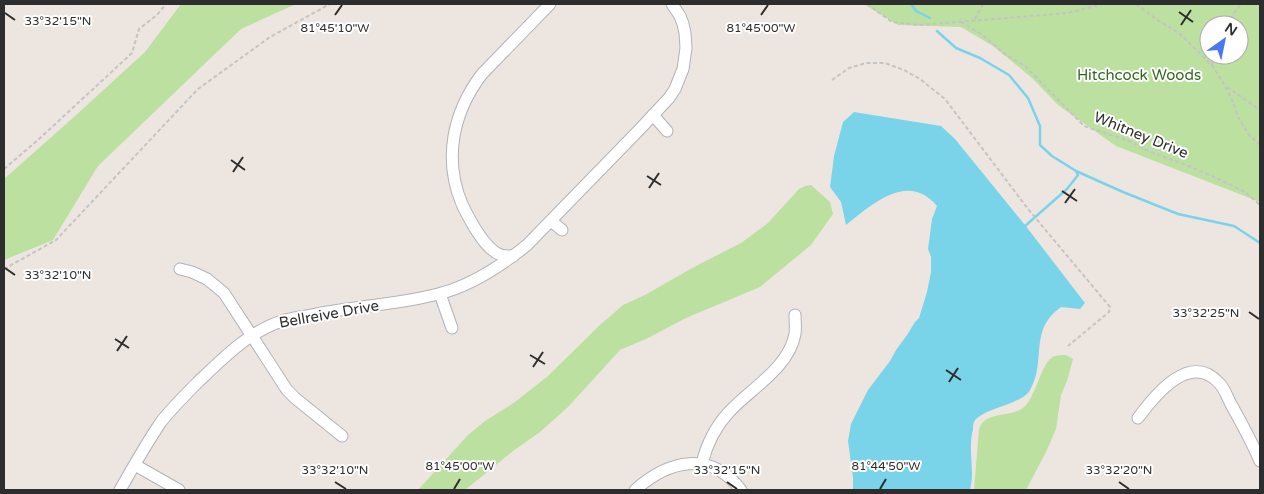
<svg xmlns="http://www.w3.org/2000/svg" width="1264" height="494" viewBox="0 0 1264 494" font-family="'Varela Round',sans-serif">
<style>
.green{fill:#bbe0a0;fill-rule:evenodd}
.water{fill:#7ad4e9}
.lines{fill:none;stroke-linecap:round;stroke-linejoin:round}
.stream{stroke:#7ad4e9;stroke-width:2.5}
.minor-casing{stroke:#b0b3bc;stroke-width:13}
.path{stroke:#c4c4c4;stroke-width:2;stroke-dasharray:4 2.5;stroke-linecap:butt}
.minor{stroke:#fff;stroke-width:11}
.ticks{fill:none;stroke:#2d2d2d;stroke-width:2}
.labels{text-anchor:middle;stroke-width:4;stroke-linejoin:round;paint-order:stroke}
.park-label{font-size:15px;fill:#34671f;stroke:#fff}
.street-label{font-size:15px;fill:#2d2d2d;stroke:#fff}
.ticks-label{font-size:12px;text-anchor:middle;fill:#2d2d2d;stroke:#fff;stroke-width:4;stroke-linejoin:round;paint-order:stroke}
</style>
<rect width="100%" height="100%" fill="#ede6e0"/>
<g class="green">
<path d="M181,4H296L241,29L98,166L53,240L4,260V179L74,117L145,52Z"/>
<path d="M864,4H1260V202L1116,146L1058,105L1032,78L993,46L961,27L898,25ZM1209,25H1239V55H1209Z"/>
<path d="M811,185L830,202L833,214L811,245L760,287L686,318L648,338L620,350L568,407L540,432L513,451L465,490H418L468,435L485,421L515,402L548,376L601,324L623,305L645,295L694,267L741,243L768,223L799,189L805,186Z"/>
<path d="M1066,355L1073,359L1067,381L1061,395L1056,429L1046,452L1026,490H974L979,429C980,427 981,424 983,422C991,413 1012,416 1023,408C1037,397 1041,360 1055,356C1058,355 1063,355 1066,355Z"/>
</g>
<path class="water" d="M854,112L941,126L955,139L1025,225L1085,303L1080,309L1061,307C1028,330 1047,361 1030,390C1022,405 982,408 974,422C973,424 973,427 973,429C969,445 972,459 972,475C972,480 971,485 970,490H853V478L848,441L851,424L868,390L890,361L896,350L907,335L915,322L919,318L927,292L931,272V257L928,249L932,219L937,206C907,171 872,205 846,225L841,202L830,187L834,156L843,122Z"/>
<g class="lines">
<g class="stream">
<path d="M911,4L916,11L930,18"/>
<path d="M937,31L956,48L980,58L1009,75L1028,98L1040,126V145L1052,156L1076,171L1123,192L1178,214L1234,226L1260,243"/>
<path d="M1025,226L1067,189L1078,175L1076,171"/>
</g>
<defs>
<g id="minor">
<path d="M653,115L667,131"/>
<path d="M551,221L562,230"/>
<path d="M513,256C509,256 505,256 501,255C489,251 479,235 473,225C469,218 465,211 462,204C443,159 453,112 482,74L550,4"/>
<path d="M180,269L192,272L207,279L224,293L287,390L295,398L342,436"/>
<path d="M440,294L452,328"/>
<path d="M1138,418C1155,395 1190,351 1219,383C1226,390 1227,398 1232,406C1242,424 1252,442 1260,461"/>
<path d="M702,463C707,444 715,427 729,412C750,389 789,368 795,334C796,327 795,321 795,315"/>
<path d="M135,465L179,490"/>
<path d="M120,490C133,467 146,444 161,422C172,408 184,396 197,383C222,359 248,332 282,321C291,318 302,317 311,315C353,306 397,305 438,294C471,286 501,266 527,245L640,129L669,98L675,89L683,69L686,48L685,33L683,24L680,16L672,4"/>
<path d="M635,490C669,460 710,450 741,490"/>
</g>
</defs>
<use href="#minor" class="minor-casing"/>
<g class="path">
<path d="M867,4L892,22L920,25L1068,13L1103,4"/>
<path d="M1136,4L1159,21L1179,33L1212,65L1225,86L1233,102L1238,117L1249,135L1260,145"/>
<path d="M975,19L983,4"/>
<path d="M961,22L980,33L1005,54L1025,66L1084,126L1129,141L1148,151L1186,165L1212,176L1245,192L1260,205"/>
<path d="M1228,25L1234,13L1241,4"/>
<path d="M1212,65L1214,55"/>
<path d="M832,80L849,68L866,63H885L904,70L920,79L945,99L1028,209L1110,307L1109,312L1068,346"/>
<path d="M1227,87L1260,110"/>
<path d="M4,169L39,139L132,53L139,29L157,15L166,4"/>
<path d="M4,269L56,240L198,89L270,37L330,4"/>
</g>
<use href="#minor" class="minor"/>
</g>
<path class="ticks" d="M1179,12L1193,22M5,13L15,20M335,15L342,5M761,15L768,5M1181,25L1191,10M231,160L245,170M233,172L243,157M647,176L661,185M649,188L659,173M1062,191L1077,201M1065,203L1075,189M5,268L15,275M1249,312L1259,319M115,339L129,348M117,351L127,336M530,355L545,364M533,367L543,352M946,370L961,380M949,382L958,368M335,482L346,489M727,482L737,489M1119,482L1129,489M454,489L460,479M880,489L886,479"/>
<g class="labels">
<g class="park-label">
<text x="1139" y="80">Hitchcock Woods</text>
</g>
<g class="street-label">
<text transform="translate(1141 135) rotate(22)" y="5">Whitney Drive</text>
<text transform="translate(329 314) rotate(-10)" y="5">Bellreive Drive</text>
</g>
</g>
<g class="ticks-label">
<text x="58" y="25">33°32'15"N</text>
<text x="335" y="32">81°45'10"W</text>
<text x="761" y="32">81°45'00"W</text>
<text x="58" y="279">33°32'10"N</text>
<text x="1206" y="317">33°32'25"N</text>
<text x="460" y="470">81°45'00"W</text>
<text x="886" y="470">81°44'50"W</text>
<text x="335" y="474">33°32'10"N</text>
<text x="727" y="474">33°32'15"N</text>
<text x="1119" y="474">33°32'20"N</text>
</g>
<rect width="1264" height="494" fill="none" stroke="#2d2d2d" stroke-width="10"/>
<g transform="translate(1224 40) rotate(33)"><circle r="24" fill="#ffffff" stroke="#ababab"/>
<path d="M0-4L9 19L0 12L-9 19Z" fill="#4a76f0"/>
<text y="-8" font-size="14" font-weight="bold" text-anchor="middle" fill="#2d2d2d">N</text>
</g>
</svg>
